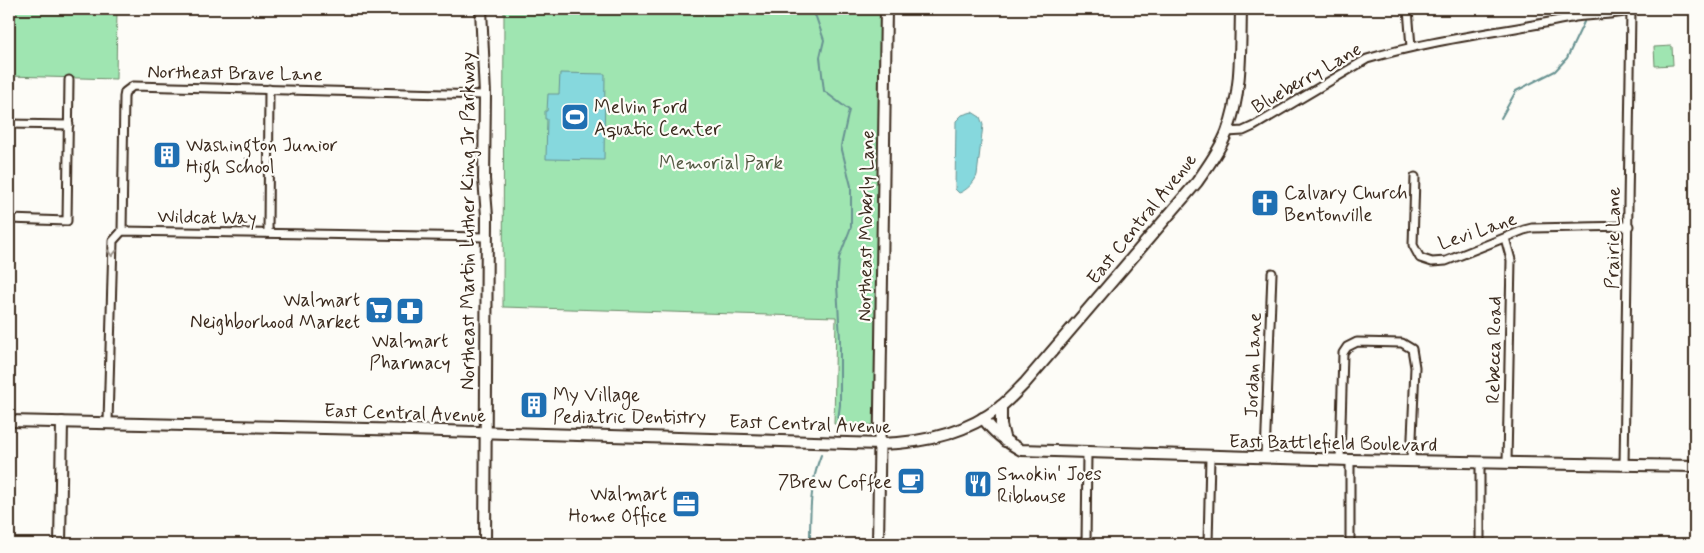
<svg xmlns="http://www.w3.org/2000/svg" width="1704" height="553" viewBox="0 0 1704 553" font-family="Mynerve,sans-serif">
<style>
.green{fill:#9fe5b1;stroke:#6d8868}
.water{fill:#86d8dd;stroke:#689291}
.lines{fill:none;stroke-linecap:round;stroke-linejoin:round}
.stream{stroke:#689291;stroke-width:2}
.street-casing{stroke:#3b2a1e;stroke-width:11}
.secondary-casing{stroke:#3b2a1e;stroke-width:14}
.street{stroke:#fdfcf7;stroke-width:7}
.secondary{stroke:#fdfcf7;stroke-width:10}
.oneway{stroke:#9c938a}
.labels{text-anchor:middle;stroke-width:4.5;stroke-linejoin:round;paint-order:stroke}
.street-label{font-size:19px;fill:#3b2a1e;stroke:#fdfcf7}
.poi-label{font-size:19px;fill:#3b2a1e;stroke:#fdfcf7;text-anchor:start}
.park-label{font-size:19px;fill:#545943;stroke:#fdfcf7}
</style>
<rect width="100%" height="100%" fill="#fdfcf7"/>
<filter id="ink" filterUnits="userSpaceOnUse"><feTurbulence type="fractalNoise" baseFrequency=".02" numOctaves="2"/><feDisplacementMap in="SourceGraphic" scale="10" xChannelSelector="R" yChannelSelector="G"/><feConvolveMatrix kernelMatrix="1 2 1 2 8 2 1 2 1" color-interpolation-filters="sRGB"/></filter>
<g filter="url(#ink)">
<g class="green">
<path d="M9,9H117L116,79L9,76Z"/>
<path d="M504,9H880L875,419L873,425L834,424L836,317L503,307Z"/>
<path d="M1672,46L1673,65L1655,66L1654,47Z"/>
</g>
<g class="water">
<path d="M560,73L605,74L604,160L546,159L547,119H545V111H547L548,94H559Z"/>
<path d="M972,112L980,117L983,125L977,175C975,182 966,191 959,193L955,189L956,121L962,115Z"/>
</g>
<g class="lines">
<g class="stream">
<path d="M810,9L816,17L824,40L820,57L824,91L849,110L841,146L851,186V227L839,258L837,285L840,339V405L837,427"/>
<path d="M1501,118L1516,91L1555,71L1567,58L1584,22"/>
<path d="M810,544C810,515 810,482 821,455"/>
</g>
<defs>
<g id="street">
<path d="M1408,9L1411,47"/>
<path d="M1572,18L1581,9"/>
<path d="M9,124L69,125"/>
<path d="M1227,132L1243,131L1254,126L1367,59C1433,39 1503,32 1570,18C1593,14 1616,16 1638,9"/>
<path d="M1415,177L1413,245L1420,258L1432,262L1446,261L1524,230L1532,228L1629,226"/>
<path d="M9,219L67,221L69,80"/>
<path d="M122,231L124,97L125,92L133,86L485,95"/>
<path d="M268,233L269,89"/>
<path d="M1505,238L1511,260L1507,462"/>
<path d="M108,422L113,241L122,231L487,237"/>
<path d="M1265,457L1272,273"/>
<path d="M1340,460L1343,353L1347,347L1357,342L1402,343L1412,349L1415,367L1411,461"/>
<path d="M1624,465L1631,11"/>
<path d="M1086,544L1087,453"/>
<path d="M1208,544L1210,457"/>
<path d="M1350,544V460"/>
<path d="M1480,544V463"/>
</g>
<g id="secondary">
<path d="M481,9L485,95L484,179L487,216L485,544"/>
<path d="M1001,406V425L1005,441"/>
<path d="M983,418C994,433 1005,441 1021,450L1350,460L1695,466"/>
<path d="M9,421L411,430L880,444C923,443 965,434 1000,407C1009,400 1017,391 1025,383L1197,182C1208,166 1220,150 1227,132C1242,93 1240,50 1241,9"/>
<path d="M60,544L62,422"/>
<path d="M878,544L886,9"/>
</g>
</defs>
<use href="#street" class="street-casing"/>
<use href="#secondary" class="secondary-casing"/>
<use href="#street" class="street"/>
<use href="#secondary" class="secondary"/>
</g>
<defs><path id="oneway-chevron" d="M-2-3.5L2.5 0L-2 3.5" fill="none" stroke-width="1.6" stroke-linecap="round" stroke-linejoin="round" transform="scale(1.25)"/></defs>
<use class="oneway" href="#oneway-chevron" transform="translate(112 253) rotate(92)"/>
</g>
<defs>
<symbol id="stadium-square" viewBox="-11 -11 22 22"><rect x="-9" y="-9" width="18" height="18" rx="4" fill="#1f6fb2" stroke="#fdfcf7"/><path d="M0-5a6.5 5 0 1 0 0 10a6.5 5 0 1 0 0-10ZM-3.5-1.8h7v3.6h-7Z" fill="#fff"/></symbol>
<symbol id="building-square" viewBox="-11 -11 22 22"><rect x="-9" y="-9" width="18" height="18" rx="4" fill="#1f6fb2" stroke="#fdfcf7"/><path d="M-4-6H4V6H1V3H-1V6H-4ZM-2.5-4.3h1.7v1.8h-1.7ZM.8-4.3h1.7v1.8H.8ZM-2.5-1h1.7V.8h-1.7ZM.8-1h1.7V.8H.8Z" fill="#fff"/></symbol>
<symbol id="church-square" viewBox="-11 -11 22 22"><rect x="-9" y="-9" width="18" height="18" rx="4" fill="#1f6fb2" stroke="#fdfcf7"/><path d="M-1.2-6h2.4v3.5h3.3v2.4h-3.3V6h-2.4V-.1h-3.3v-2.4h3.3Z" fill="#fff"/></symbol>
<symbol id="supermarket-square" viewBox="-11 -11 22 22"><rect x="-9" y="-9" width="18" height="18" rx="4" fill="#1f6fb2" stroke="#fdfcf7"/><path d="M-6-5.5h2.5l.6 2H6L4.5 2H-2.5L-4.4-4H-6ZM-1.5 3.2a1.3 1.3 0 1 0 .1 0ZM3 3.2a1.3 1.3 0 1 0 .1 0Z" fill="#fff"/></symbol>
<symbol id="pharmacy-square" viewBox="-11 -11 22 22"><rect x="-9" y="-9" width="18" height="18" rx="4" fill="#1f6fb2" stroke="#fdfcf7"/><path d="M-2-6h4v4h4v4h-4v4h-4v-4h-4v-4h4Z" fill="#fff"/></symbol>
<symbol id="cafe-square" viewBox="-11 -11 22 22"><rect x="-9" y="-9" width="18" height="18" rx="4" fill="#1f6fb2" stroke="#fdfcf7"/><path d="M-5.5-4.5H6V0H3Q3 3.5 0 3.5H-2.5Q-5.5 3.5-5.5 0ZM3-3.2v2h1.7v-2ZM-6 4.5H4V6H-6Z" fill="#fff"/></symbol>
<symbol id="restaurant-square" viewBox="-11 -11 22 22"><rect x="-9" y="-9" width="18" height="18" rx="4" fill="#1f6fb2" stroke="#fdfcf7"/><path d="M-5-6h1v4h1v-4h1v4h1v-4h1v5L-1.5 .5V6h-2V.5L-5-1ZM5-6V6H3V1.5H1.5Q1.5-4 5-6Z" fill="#fff"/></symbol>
<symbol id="office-square" viewBox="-11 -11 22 22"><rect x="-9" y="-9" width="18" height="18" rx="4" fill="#1f6fb2" stroke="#fdfcf7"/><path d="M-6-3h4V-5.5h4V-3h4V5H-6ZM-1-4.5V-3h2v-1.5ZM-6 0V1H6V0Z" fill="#fff"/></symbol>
</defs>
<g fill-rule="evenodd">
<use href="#stadium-square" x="559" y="101" width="32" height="32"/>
<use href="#building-square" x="151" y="139" width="32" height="32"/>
<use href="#church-square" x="1249" y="187" width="32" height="32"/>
<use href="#supermarket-square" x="363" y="294" width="32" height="32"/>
<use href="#pharmacy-square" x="394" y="295" width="32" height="32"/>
<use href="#building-square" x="518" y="389" width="32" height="32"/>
<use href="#cafe-square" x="895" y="465" width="32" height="32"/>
<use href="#restaurant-square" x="962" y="468" width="32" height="32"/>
<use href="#office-square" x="670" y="488" width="32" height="32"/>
</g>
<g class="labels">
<g class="street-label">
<text transform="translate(235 72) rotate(1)" y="7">Northeast Brave Lane</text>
<text transform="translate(1306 77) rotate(-30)" y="7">Blueberry Lane</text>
<text transform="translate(207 216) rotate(1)" y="7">Wildcat Way</text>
<text transform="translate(1141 218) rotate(-51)" y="7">East Central Avenue</text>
<text transform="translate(467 221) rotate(-90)" y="7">Northeast Martin Luther King Jr Parkway</text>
<text transform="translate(865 226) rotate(-89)" y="7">Northeast Moberly Lane</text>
<text transform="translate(1477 230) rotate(-19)" y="7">Levi Lane</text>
<text transform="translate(1612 238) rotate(-89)" y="7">Prairie Lane</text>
<text transform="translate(1493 350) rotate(-89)" y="7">Rebecca Road</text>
<text transform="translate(1252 365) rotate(-88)" y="7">Jordan Lane</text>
<text transform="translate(405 412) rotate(2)" y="7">East Central Avenue</text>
<text transform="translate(810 423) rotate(2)" y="7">East Central Avenue</text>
<text transform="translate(1333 442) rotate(1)" y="7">East Battlefield Boulevard</text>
</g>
<g class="poi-label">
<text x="594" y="113">Melvin Ford<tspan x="594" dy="22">Aquatic Center</tspan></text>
<text x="186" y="151">Washington Junior<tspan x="186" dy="22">High School</tspan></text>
<text x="1284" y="199">Calvary Church<tspan x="1284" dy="22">Bentonville</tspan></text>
<text x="360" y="306" text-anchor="end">Walmart<tspan x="360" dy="22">Neighborhood Market</tspan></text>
<text x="410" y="347" text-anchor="middle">Walmart<tspan x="410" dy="22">Pharmacy</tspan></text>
<text x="553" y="401">My Village<tspan x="553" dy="22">Pediatric Dentistry</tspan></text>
<text x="997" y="480">Smokin' Joes<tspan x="997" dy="22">Ribhouse</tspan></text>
<text x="892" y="488" text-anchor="end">7Brew Coffee</text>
<text x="667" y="500" text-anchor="end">Walmart<tspan x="667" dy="22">Home Office</tspan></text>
</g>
<g class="park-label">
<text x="721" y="169">Memorial Park</text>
</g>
</g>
<rect width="1704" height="553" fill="none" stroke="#fdfcf7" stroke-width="30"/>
<rect x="15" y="15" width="1674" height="523" fill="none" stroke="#3b2a1e" stroke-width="2" filter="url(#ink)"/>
</svg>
